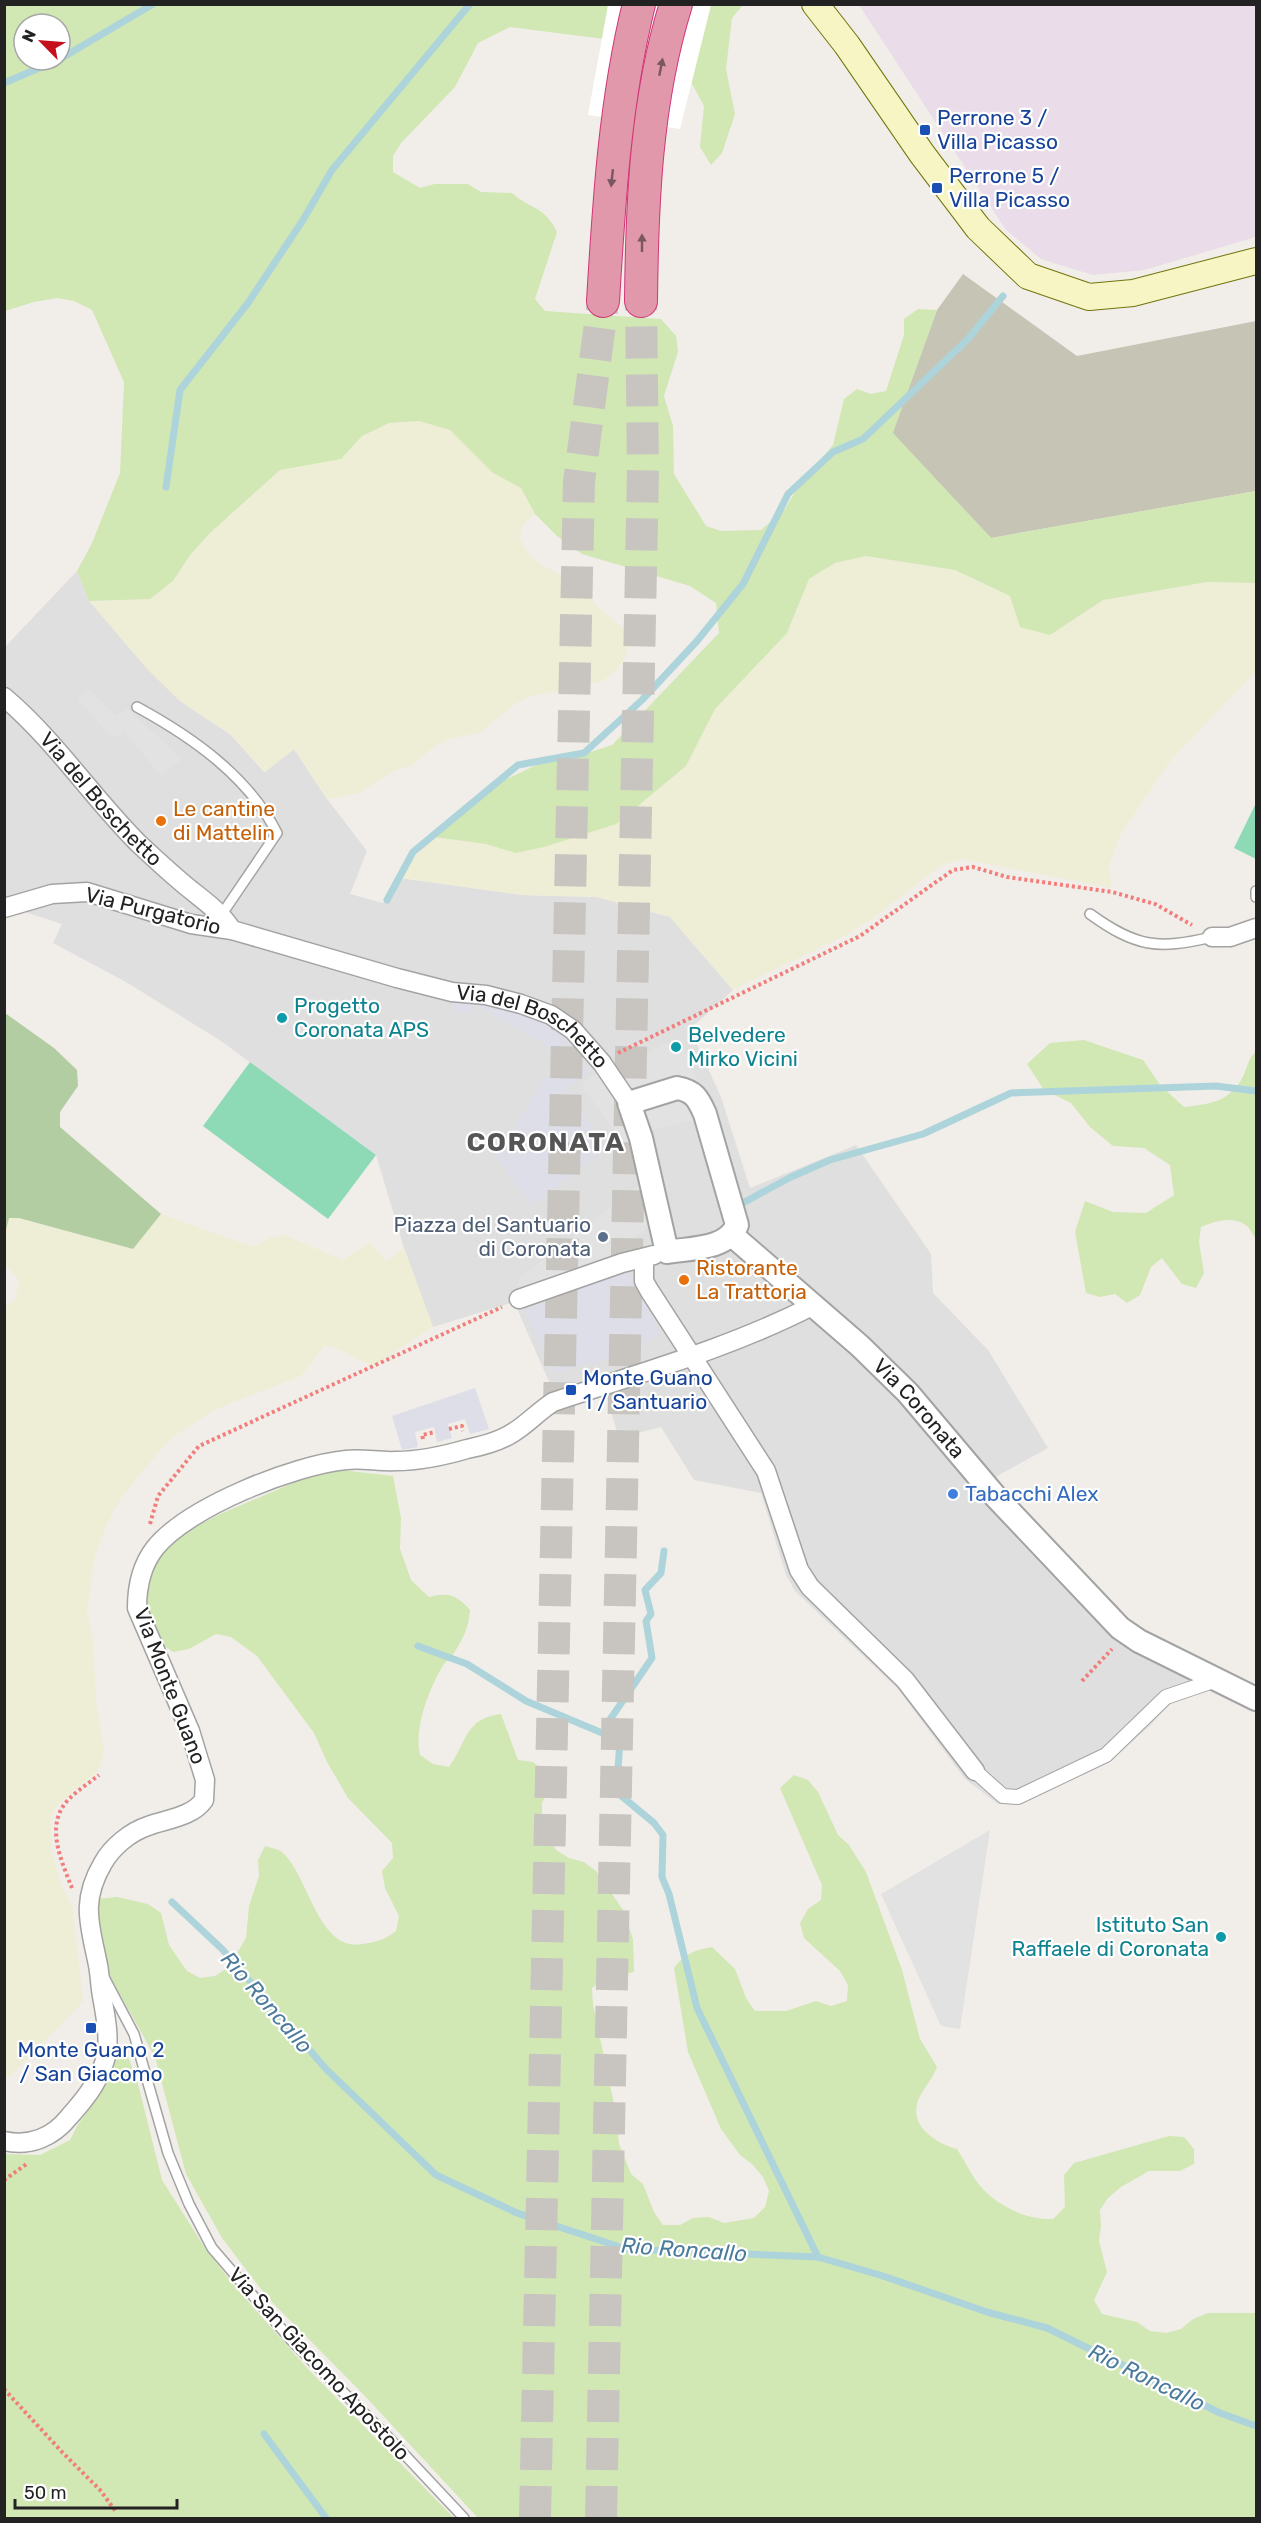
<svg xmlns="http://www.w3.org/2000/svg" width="1261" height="2523" viewBox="0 0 1261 2523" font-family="Rubik,sans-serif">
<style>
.residential{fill:#e0dfdf}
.industrial{fill:#eadce8}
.construction{fill:#c5c4b5}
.farmland{fill:#eeeed6}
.grass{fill:#d1e7b4;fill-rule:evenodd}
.forest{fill:#b2cda1}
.pitch{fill:#8edab6}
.parking{fill:#e2e2e2}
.plaza{fill:#dddee7}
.pier{fill:#fff}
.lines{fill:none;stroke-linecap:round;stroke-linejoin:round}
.stream{stroke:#add4db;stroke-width:7}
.motorway-tunnel{stroke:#c8c5c1;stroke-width:32;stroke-dasharray:32 16;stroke-linecap:butt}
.service-casing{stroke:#a3a3a3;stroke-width:12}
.pedestrian-casing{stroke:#a3a3a3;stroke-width:16}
.minor-casing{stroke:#a3a3a3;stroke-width:21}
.tertiary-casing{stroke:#a3a3a3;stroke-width:26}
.secondary-casing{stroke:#71740d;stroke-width:28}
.motorway-casing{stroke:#d03676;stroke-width:34}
.path{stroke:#f17e7b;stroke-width:4;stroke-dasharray:3 3;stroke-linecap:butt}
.service{stroke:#fff;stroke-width:9}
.pedestrian{stroke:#fff;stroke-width:14}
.minor{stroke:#fff;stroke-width:18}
.tertiary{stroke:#fff;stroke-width:22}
.secondary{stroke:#f6f5c3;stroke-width:26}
.motorway{stroke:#e298ab;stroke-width:32}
.oneway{fill:#785760}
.transit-dot{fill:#1a4fb4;stroke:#fff;stroke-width:2}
.food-dot{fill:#e8710a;stroke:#fff;stroke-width:2}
.culture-dot{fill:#0f9aa8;stroke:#fff;stroke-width:2}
.service-dot{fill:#5c6f8a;stroke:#fff;stroke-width:2}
.shop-dot{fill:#3f7fe0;stroke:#fff;stroke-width:2}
.labels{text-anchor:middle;stroke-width:4.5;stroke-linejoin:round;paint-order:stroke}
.transit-label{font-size:21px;fill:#164399;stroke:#fff;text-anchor:start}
.street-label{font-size:21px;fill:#222;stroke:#fff}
.food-label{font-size:21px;fill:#c56008;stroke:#fff;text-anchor:start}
.culture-label{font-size:21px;fill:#0d838f;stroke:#fff;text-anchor:start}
.service-label{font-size:21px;fill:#4e5e75;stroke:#fff;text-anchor:end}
.shop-label{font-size:21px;fill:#366cbe;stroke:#fff;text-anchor:start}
.water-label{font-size:22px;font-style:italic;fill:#4d7b9c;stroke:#fff}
.district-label{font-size:27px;font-weight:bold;letter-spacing:1.5px;fill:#555;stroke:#fff}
</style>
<rect width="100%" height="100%" fill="#f1eee9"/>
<path class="residential" d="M77,571L89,601L180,701L230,734L264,772L294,749L327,799L367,851L350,894L383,903L400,878L523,895L597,897L670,917L733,990L690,1029L721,1097L750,1188L856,1145L931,1254L933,1293L988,1350L1048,1448L981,1485L1066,1576L1211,1680L1171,1702L1153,1723L1111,1761L1021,1804H998L965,1779L898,1689L795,1591L786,1575L761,1493L694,1480L661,1427L619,1438L606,1395L561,1409L514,1302L433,1327L404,1248L376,1155L221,1041L126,982L53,943L62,924L22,911L5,916L4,648Z"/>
<path class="industrial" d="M859,5H1256V237L1144,270L1093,275L1041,259L1006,230Z"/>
<path class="construction" d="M963,274L1077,356L1256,321V491L991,538L892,433L937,310Z"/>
<g class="farmland">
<path d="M419,421L450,430L493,473L522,488L535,514L524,523L519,537L526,550L537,562L579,585L600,609L623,628L628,643L625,658L616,671L604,680L574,690L545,693L529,697L515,704L479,733L449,739L435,746L411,766L396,770L357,794L327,799L294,749L265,772L230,734L180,701L148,670L89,601L150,599L173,581L190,555L211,532L280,470L341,459L362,436L389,423Z"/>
<path d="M866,556L955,570L1010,596L1050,635L1103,600L1207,582L1256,583V671L1170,761L1121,834L1109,865L1112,888L963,859L942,865L869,921L842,937L733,990L670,917L597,897L523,895L400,878L411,861L434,837L486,844L516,853L616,824L686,766L715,709L787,633L809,579L835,563Z"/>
<path d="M161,1214L253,1247L269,1238L284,1235L343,1260L370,1243L386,1261L404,1248L433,1327L373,1366L338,1349L325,1345L301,1376L216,1409L171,1438L122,1496L107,1524L95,1555L87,1611L93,1637L96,1701L104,1750L103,1758L97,1772L57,1805L51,1818L52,1853L61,1884L73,1909L83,2000L79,2006L9,2077L4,2075V1308L15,1299L19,1280L5,1265V1234L9,1218H19L133,1249Z"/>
</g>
<g class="grass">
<path d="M4,5H743L732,18L726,69L735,114L722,153L711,165L700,147L704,106L684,69L620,41L510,27L478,43L455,87L401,143L393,156V172L420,188L435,184H468L481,192L512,193C531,210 544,205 557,232L535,299L545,311L661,319L676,336L678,352L664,396L673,426L674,474L706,526L721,531L761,530L785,509L801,482L833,445L844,399L857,389L871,394L886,391L904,335V319L918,309L937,310L893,433L991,538L1256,491V583L1207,582L1103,600L1050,635L1020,627L1010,596L955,570L866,556L835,563L809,579L787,633L715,709L686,766L616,824L544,847L516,853L486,844L434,837L492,786L549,759L581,755L612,745L719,633L716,603L690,586L582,554L557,536L535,514L521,488L493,473L450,430L419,421L389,423L362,436L341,459L280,470L211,532L190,555L173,581L150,599L89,601L77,571L92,543L120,473L124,382L92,310L74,301L57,298L34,302L5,311ZM24,24H60V60H24Z"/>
<path d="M1084,1040L1143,1060L1160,1085L1184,1107C1212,1104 1233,1101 1245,1072C1248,1064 1249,1057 1256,1052V1239C1253,1235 1249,1226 1244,1224C1231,1216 1213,1222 1201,1227L1199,1242L1204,1273L1196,1288L1182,1284L1162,1258L1151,1267L1140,1295L1127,1303L1115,1294L1100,1297L1086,1293L1075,1232L1085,1201L1113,1212L1146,1213L1174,1195L1170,1165L1144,1148L1113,1146L1090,1127L1071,1103L1044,1090L1027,1064L1050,1043Z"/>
<path d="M341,1470L393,1476L401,1518L400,1549L411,1580L429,1597C450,1592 456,1595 470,1610C469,1627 463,1639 454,1653C450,1658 445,1662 442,1667C428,1692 414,1727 420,1755L433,1764L449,1767C467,1742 465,1718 501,1714L518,1760L533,1762L546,1773L549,1788L542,1803V1818L546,1834L556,1850L569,1858L584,1862L596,1871L623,1910L633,1939L634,1972L604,1978L592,1988L593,2005L616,2113L619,2144L631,2174L643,2184L654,2212L663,2225H680L693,2218L709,2217L724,2223L754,2218L765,2207L769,2191L763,2177L752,2164L740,2155L721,2129L688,2052L674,1968C684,1954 695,1950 712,1947L735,1969L746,1998L755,2011H786L816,2001L831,2006L847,2001L848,1985L840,1971L804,1938L800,1923L808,1909L821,1900L822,1885L780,1788L794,1775L808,1780L818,1792L838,1835L849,1845L866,1872L902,1970L920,2039L937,2067C932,2081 920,2091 917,2104C911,2128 938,2144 957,2149C965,2161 972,2177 982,2188C999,2207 1028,2220 1053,2219L1065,2207L1064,2175L1074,2163L1169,2136L1184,2137L1194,2149V2164L1180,2171H1149L1121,2187L1108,2198L1100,2210L1101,2226L1099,2241L1107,2272L1094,2300L1102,2314L1137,2322L1150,2331L1166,2333L1181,2329L1193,2319L1208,2313H1256V2518H651L627,2517L623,2518H478L364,2395L267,2297L222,2238L186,2174L155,2057L108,1973L95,1912L96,1899L117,1897L148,1904L161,1913L169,1945L187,1971L200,1978L215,1976L229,1967L246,1938L249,1906L259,1876L258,1860L265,1846C271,1848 278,1849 282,1852C309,1876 318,1952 362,1944C376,1942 385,1940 396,1931L399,1916L385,1888L382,1871L393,1858L392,1843L348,1798L327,1762L314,1733L257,1656L231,1637L216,1634L189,1649L173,1652L160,1643L143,1607L149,1566L178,1536L218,1515L307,1477Z"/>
<path d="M115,2048L125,2049L137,2080L162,2180L205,2248L237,2289L307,2368L454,2518H5L4,2154L40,2155L70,2140L77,2126L100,2093Z"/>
</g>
<path class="forest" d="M5,1013L54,1048L77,1070L78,1086L60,1112V1127L161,1214L133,1249L19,1218H9L5,1234Z"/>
<g class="pitch">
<path d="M1256,803V859L1234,848Z"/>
<path d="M250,1062L376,1155L328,1219L203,1126Z"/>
</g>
<g class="parking">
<path d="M88,688L116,716L128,709L182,759L161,776L124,732L112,738L77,699Z"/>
<path d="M680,1038L710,1110L697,1119L651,1131L628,1150L581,1085L594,1075Z"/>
<path d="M641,1184L651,1226L616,1248L622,1263L519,1299V1278Z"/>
<path d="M990,1830L960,2029L941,2026L881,1894Z"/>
</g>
<g class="plaza">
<path d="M453,999L482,1002L542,1021L560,1034L591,1072L565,1090L608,1147L532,1205L492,1153L508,1137L557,1060L543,1043L475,1005L468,1015L451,1010Z"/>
<path d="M622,1263L655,1318L659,1335L624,1355L554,1373L519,1299Z"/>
<path d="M475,1388L489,1429L470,1434L465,1419L448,1424L452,1438L437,1442L434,1427L415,1432L418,1447L402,1450L392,1416Z"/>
</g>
<path class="pier" d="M608,5H711L680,129L588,115Z"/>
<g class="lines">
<g class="stream">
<path d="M60,59L153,4"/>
<path d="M4,83L58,60"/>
<path d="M166,487L180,390L248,303L303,220L332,170L470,4"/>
<path d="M387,900L413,852L518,765L584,753L642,700L697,641L743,584L788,494L833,452L863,439L967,340L1003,296"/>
<path d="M739,1205L791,1177L830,1160L923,1134L1011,1093L1216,1086L1256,1091"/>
<path d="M664,1551L661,1573L645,1590L651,1614L646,1621L652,1658L609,1721L620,1740L617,1784L619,1794L654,1823L663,1835L662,1877L669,1894L697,2008L818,2257"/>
<path d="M418,1646L467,1664L526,1701L619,1740"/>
<path d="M172,1902L222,1949L326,2069L436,2175L517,2213L626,2249L818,2257L883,2276L987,2312L1047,2328L1220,2413L1256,2426"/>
<path d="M264,2434L326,2518"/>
</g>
<g class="motorway-tunnel">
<path d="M535,2518L579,482L603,301"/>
<path d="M601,2518L643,470L641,301"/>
</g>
<defs>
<g id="service">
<path d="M137,707C192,737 248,776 277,833L222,914"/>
<path d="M1256,891V897"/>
<path d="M1090,914C1136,947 1157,950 1212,937"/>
<path d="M105,1979L134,2034L168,2153L189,2204L212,2248L292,2341L389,2438L464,2518"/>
</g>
<path id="pedestrian" d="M975,1771L1003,1796L1018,1797L1106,1755L1166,1697L1216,1680"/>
<g id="minor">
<path id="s1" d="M4,697C55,740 91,796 138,843C153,857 169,872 186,886C203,900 220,911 232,930"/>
<path id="s2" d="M4,908L52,894L87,892L191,924L232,930L397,978L452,992L486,995L521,1004L551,1015L573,1030L602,1063L629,1103"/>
<path d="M1212,937H1230L1256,928"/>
<path d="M644,1258V1281L649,1290L766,1471L799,1570L810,1587L905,1680L975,1771"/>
<path d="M519,1299L622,1263L654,1255"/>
<path d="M4,2141C30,2147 53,2137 69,2117C86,2098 103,2077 107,2051C109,2032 105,2014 102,1996C100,1986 100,1975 98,1965C90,1925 80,1902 103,1863C112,1847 130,1832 148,1826C167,1819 192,1817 204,1800L205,1780L190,1731L137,1608C137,1586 141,1566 155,1548C188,1507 294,1465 346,1460C363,1458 379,1462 396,1461C420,1461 443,1456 467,1449C482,1446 501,1441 514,1432C527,1424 539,1411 553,1402C640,1373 730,1348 812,1306"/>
</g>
<g id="tertiary">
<path d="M677,1088C694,1091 698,1098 705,1114L737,1225C727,1250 690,1248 667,1252L641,1138L629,1103Z"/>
<path id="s3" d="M733,1236L860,1346L908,1393L995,1496L1120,1628L1139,1641L1256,1699"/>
</g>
<path id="secondary" d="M815,4L847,45L922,154L978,228L1028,276L1089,297L1133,293L1256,261"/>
<g id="motorway">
<path d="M603,301C609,201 615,101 639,4"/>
<path d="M641,301C642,201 646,101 676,4"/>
</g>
</defs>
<use href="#service" class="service-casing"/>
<use href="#pedestrian" class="pedestrian-casing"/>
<use href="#minor" class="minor-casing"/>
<use href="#tertiary" class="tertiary-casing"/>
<use href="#secondary" class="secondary-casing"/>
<use href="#motorway" class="motorway-casing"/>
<g class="path">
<path d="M618,1053L860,936L953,870L973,867L1007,877L1112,892L1155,904L1192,925"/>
<path d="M449,1429L462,1426L463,1431"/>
<path d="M423,1439L422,1435L435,1432"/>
<path d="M150,1524L158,1496L199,1446L502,1307"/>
<path d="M1082,1681L1112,1649"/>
<path d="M72,1888C61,1860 44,1824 69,1799C78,1790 89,1783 99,1775"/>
<path d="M4,2180L28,2163"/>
<path d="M4,2389L62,2452L100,2490L117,2513"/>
</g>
<use href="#service" class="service"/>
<use href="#pedestrian" class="pedestrian"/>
<use href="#minor" class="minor"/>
<use href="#tertiary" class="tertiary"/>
<use href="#secondary" class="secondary"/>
<use href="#motorway" class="motorway"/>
</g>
<defs><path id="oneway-solid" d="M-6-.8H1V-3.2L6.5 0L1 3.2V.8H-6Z" transform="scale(1.5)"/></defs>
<g class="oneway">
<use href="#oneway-solid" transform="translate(661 67) rotate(-79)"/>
<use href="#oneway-solid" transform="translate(612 178) rotate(96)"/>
<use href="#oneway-solid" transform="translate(642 243) rotate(-90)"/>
</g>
<g class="transit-dot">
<rect x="919" y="124" width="12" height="12" rx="3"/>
<rect x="931" y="182" width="12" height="12" rx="3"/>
<rect x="565" y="1384" width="12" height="12" rx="3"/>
<rect x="85" y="2022" width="12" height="12" rx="3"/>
</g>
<g class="food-dot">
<circle cx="161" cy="821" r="6"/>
<circle cx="684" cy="1280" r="6"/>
</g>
<g class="culture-dot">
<circle cx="282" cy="1018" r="6"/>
<circle cx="676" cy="1047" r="6"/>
<circle cx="1221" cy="1937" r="6"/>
</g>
<circle class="service-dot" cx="603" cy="1237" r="6"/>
<circle class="shop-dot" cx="953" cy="1494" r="6"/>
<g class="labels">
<g class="transit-label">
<text x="937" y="125">Perrone 3 /<tspan x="937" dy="24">Villa Picasso</tspan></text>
<text x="949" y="183">Perrone 5 /<tspan x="949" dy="24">Villa Picasso</tspan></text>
<text x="583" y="1385">Monte Guano<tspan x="583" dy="24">1 / Santuario</tspan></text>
<text x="91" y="2057" text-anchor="middle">Monte Guano 2<tspan x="91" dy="24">/ San Giacomo</tspan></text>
</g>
<g class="street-label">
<text dy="7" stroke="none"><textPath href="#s1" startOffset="141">Via del Boschetto</textPath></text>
<text transform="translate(153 911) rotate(14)" y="7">Via Purgatorio</text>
<text dy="7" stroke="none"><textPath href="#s2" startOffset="554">Via del Boschetto</textPath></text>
<text dy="7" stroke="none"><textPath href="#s3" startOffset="254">Via Coronata</textPath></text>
<text transform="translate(170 1686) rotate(69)" y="7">Via Monte Guano</text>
<text transform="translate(319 2364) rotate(47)" y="7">Via San Giacomo Apostolo</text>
</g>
<g class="food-label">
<text x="173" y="816">Le cantine<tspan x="173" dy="24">di Mattelin</tspan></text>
<text x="696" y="1275">Ristorante<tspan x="696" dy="24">La Trattoria</tspan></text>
</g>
<g class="culture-label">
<text x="294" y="1013">Progetto<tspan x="294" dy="24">Coronata APS</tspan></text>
<text x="688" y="1042">Belvedere<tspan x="688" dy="24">Mirko Vicini</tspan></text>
<text x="1209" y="1932" text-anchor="end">Istituto San<tspan x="1209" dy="24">Raffaele di Coronata</tspan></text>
</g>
<g class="service-label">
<text x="591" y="1232">Piazza del Santuario<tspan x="591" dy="24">di Coronata</tspan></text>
</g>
<g class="shop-label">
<text x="965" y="1501">Tabacchi Alex</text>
</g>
<g class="water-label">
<text transform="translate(267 2002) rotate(49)" y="8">Rio Roncallo</text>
<text transform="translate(684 2249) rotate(4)" y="8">Rio Roncallo</text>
<text transform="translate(1147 2377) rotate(26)" y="8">Rio Roncallo</text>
</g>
<g class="district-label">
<text x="546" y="1151">CORONATA</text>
</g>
</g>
<rect width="1261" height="2523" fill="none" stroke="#222222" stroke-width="12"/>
<g transform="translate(42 42) rotate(295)"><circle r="28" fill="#ffffff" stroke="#a7a7a7" stroke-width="1.5"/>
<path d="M0-4.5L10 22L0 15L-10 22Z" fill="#c50f1d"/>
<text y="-9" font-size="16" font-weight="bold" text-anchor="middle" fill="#222222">N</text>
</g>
<path d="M15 2499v9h162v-9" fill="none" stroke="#222222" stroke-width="3"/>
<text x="24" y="2499" font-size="18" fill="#222222" stroke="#ffffff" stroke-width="4.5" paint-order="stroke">50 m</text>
</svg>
